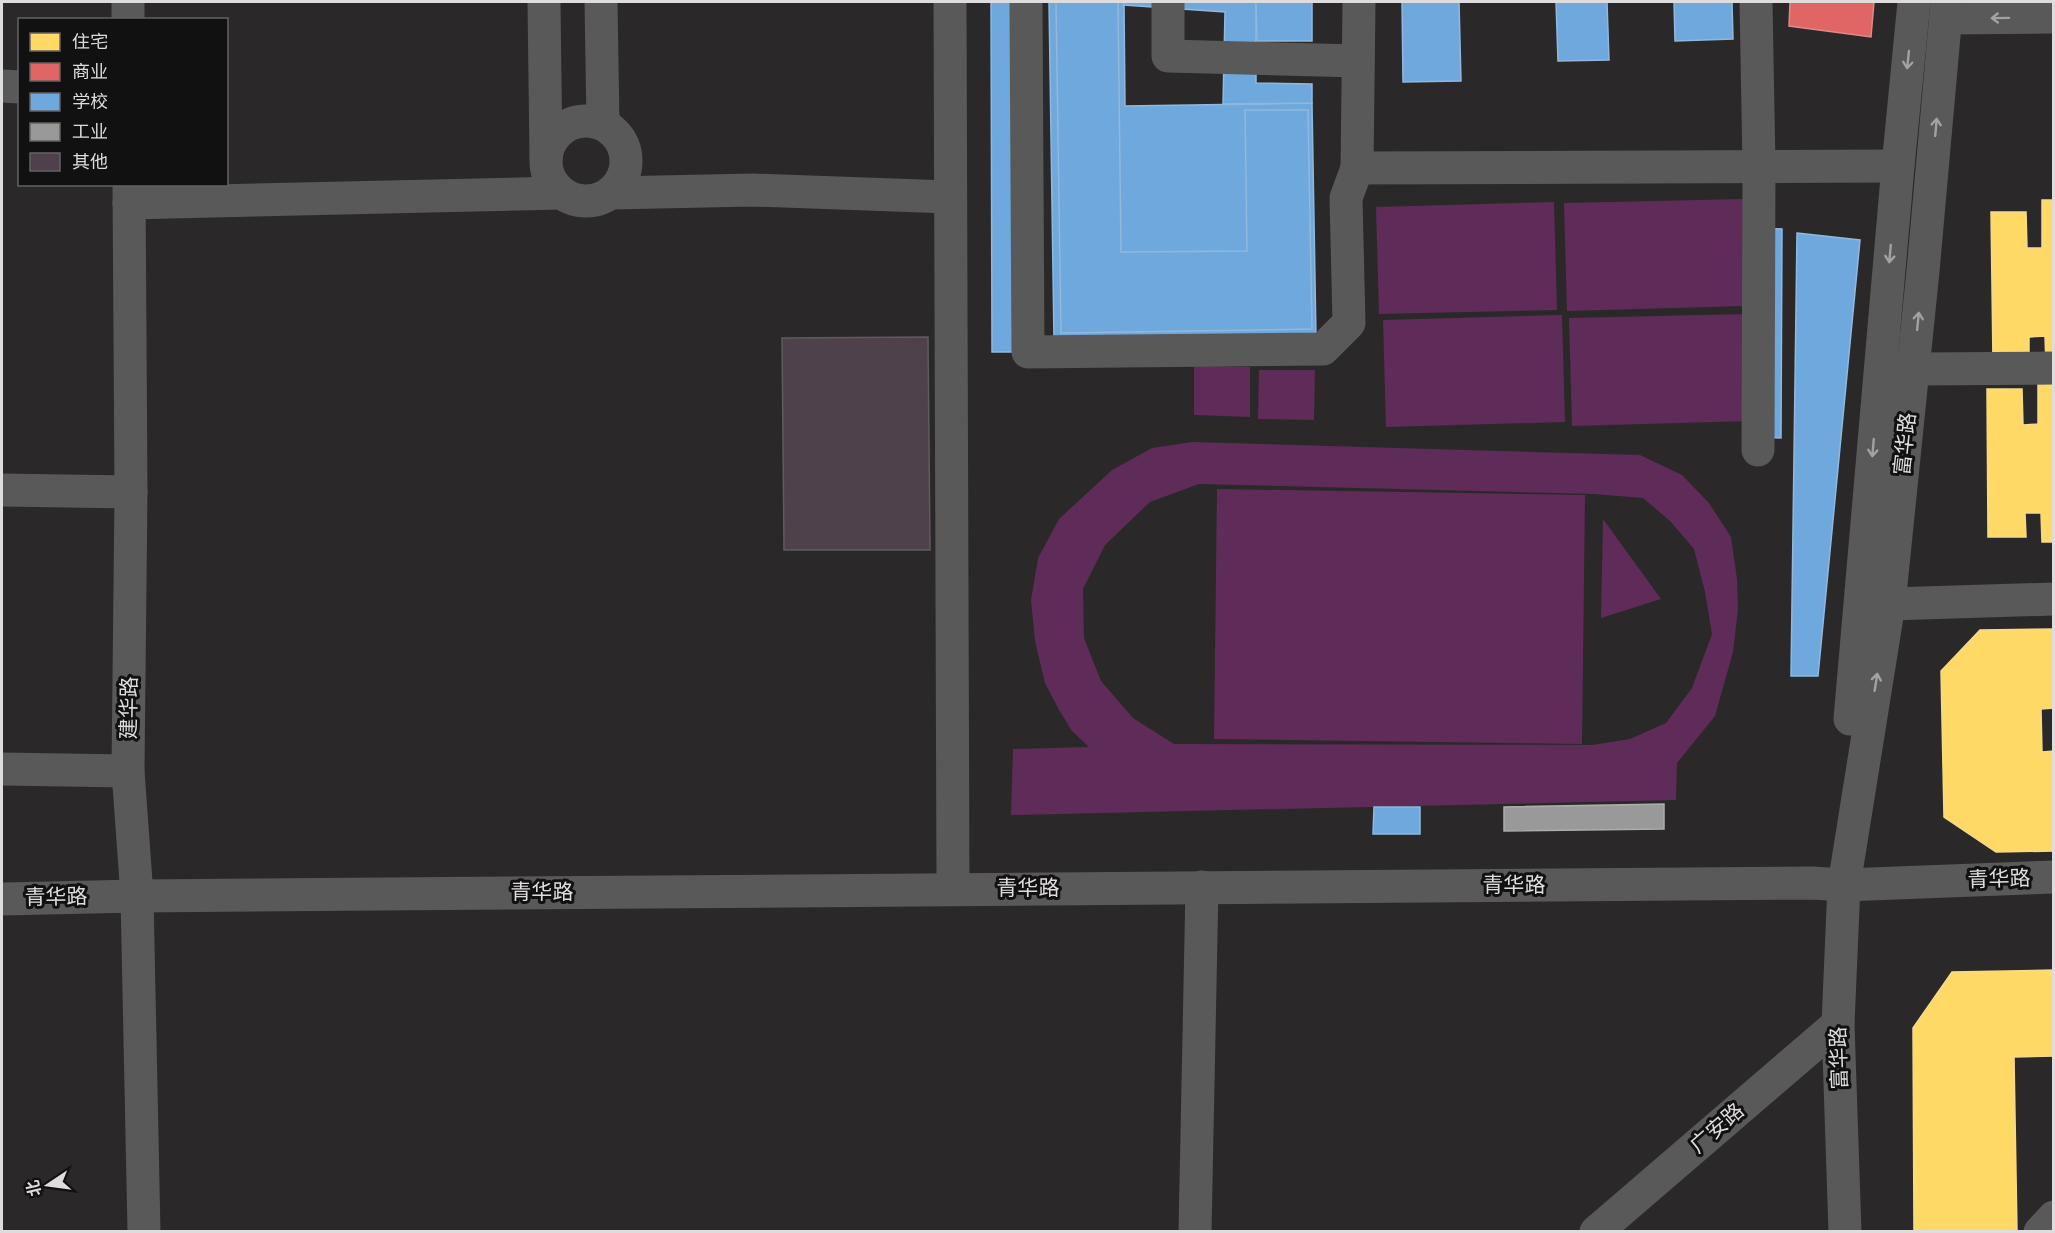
<svg xmlns="http://www.w3.org/2000/svg" width="2055" height="1233" viewBox="0 0 2055 1233" font-family="Raleway,'Noto Sans SC',sans-serif">
<style>
.green{fill:#5f2b59;fill-rule:evenodd}
.homes{fill:#ffd966;stroke:#f5da8a;stroke-width:1.5}
.shops{fill:#e06666;stroke:#e0898a;stroke-width:1.5}
.schools{fill:#6fa8dc;stroke:#91b8dd;stroke-width:1.5}
.industry{fill:#999;stroke:#aeadae;stroke-width:1.5}
.building{fill:#4e414c;stroke:#5e5c5d;stroke-width:1.5}
.lines{fill:none;stroke-linecap:round;stroke-linejoin:round}
.minor{stroke:#595959;stroke-width:33}
.oneway{stroke:#a3a1a2}
.labels{text-anchor:middle;stroke-width:6;stroke-linejoin:round;paint-order:stroke}
.street-label{font-size:21px;fill:#dfdcde;stroke:#121112}
</style>
<rect width="100%" height="100%" fill="#2a2829"/>
<g class="green">
<path d="M1743,199L1745,306L1567,311L1564,203Z"/>
<path d="M1554,202L1557,310L1379,314L1376,207Z"/>
<path d="M1747,314L1750,421L1572,426L1569,318Z"/>
<path d="M1562,315L1565,422L1386,427L1383,320Z"/>
<path d="M1194,366L1250,367V417L1194,415Z"/>
<path d="M1259,370H1315L1314,420L1258,419Z"/>
<path d="M1192,442L1640,455L1682,475L1709,503L1731,537L1737,579L1738,609L1733,652L1715,716L1677,763L1676,800L1011,815L1013,749L1089,747L1072,731L1059,710L1045,683L1035,641L1031,600L1038,558L1059,519L1112,470L1152,448ZM1199,484L1594,494L1643,498L1670,521L1694,549L1705,592L1712,634L1692,688L1666,723L1630,739L1592,745L1174,744L1133,718L1101,681L1084,638L1083,589L1105,545L1150,502Z"/>
<path d="M1217,489L1585,495L1582,744L1214,739Z"/>
<path d="M1603,519L1661,599L1601,618Z"/>
</g>
<g class="homes">
<path d="M2042,200H2054V366H2046L2045,336L2029,337V361H1993L1991,212H2026L2027,248H2042Z"/>
<path d="M2038,376H2054V542H2042L2041,513H2025L2026,537H1988L1987,389H2022L2023,425L2038,424Z"/>
<path d="M2054,629V708L2041,709L2042,752L2054,751V851L1996,852L1944,817L1941,671L1980,630Z"/>
<path d="M2054,970V1056L2014,1057L2017,1232H1914L1913,1028L1952,972Z"/>
</g>
<path class="shops" d="M1790,2H1874L1871,37L1789,26Z"/>
<g class="schools">
<path d="M991,2H1014V352H992Z"/>
<path d="M1049,2H1124L1125,106L1312,103L1316,337L1054,340Z"/>
<path d="M1056,2H1118L1121,252L1247,251L1245,110H1308L1312,329L1061,333Z"/>
<path d="M1124,2H1256V83L1312,84V103L1223,104L1225,12L1124,5Z"/>
<path d="M1256,2H1312V41H1257Z"/>
<path d="M1402,2H1459L1461,81L1403,82Z"/>
<path d="M1556,2H1607L1609,60L1558,61Z"/>
<path d="M1674,2H1732L1733,39L1675,41Z"/>
<path d="M1764,228L1782,229L1781,438L1763,437Z"/>
<path d="M1797,233L1860,240L1818,676H1791Z"/>
<path d="M1374,807H1420V834H1373Z"/>
</g>
<path class="industry" d="M1664,804V829L1504,831V807Z"/>
<path class="building" d="M928,337L930,550H784L782,338Z"/>
<g class="lines">
<g class="minor">
<path d="M128,2V20"/>
<path d="M544,2L546,158"/>
<path d="M601,2L603,124"/>
<path d="M950,2L953,889"/>
<path d="M1026,2L1028,352L1323,349L1349,323L1346,198L1357,168L1898,166"/>
<path d="M1168,2V56L1358,61"/>
<path d="M1756,2L1759,167L1758,450"/>
<path d="M1946,18L2054,17"/>
<path d="M2,86L20,87"/>
<circle cx="586" cy="161" r="40"/>
<path d="M1357,168L1359,2"/>
<path d="M129,184L131,492L128,771L137,896L144,1232"/>
<path d="M612,193L753,190L949,197"/>
<path d="M129,203L561,193"/>
<path d="M1913,369L2054,368"/>
<path d="M2,490L131,492"/>
<path d="M1889,604L2054,599"/>
<path d="M1850,719L1898,166L1914,2"/>
<path d="M2,769L128,771"/>
<path d="M2,899L137,896L1812,883L1844,885L2054,877"/>
<path d="M1195,1232L1202,887"/>
<path d="M1596,1232L1838,1024"/>
<path d="M1845,1232L1838,1024L1844,885L1889,604L1923,271L1947,2"/>
<path d="M2040,1232L2054,1217"/>
</g>
</g>
<defs><path id="oneway-shaft" d="M-6 0H5M1.5-3L5.5 0L1.5 3" fill="none" stroke-width="1.6" stroke-linecap="round" stroke-linejoin="round" transform="scale(1.5)"/></defs>
<g class="oneway">
<use href="#oneway-shaft" transform="translate(2000 18) rotate(179)"/>
<use href="#oneway-shaft" transform="translate(1908 60) rotate(96)"/>
<use href="#oneway-shaft" transform="translate(1936 127) rotate(-85)"/>
<use href="#oneway-shaft" transform="translate(1890 254) rotate(95)"/>
<use href="#oneway-shaft" transform="translate(1918 321) rotate(-84)"/>
<use href="#oneway-shaft" transform="translate(1873 448) rotate(95)"/>
<use href="#oneway-shaft" transform="translate(1876 682) rotate(-81)"/>
</g>
<g class="labels">
<g class="street-label">
<text transform="translate(1905 444) rotate(-84)" y="7">富华路</text>
<text transform="translate(129 708) rotate(-89)" y="7">建华路</text>
<text transform="translate(1999 879) rotate(-2)" y="7">青华路</text>
<text x="1514" y="892">青华路</text>
<text x="1028" y="895">青华路</text>
<text x="542" y="899">青华路</text>
<text transform="translate(56 897) rotate(-1)" y="7">青华路</text>
<text transform="translate(1839 1058) rotate(-92)" y="7">富华路</text>
<text transform="translate(1717 1128) rotate(-41)" y="7">广安路</text>
</g>
</g>
<rect width="2055" height="1233" fill="none" stroke="#dfdcde" stroke-width="6"/>
<rect x="18" y="18" width="210" height="168" fill="#121112" stroke="#646264" stroke-width="1.5"/>
<rect x="30" y="33" width="30" height="18" fill="#ffd966" stroke="#646264" stroke-width="1.5"/>
<text x="72" y="48" font-size="18" fill="#dfdcde">住宅</text>
<rect x="30" y="63" width="30" height="18" fill="#e06666" stroke="#646264" stroke-width="1.5"/>
<text x="72" y="78" font-size="18" fill="#dfdcde">商业</text>
<rect x="30" y="93" width="30" height="18" fill="#6fa8dc" stroke="#646264" stroke-width="1.5"/>
<text x="72" y="108" font-size="18" fill="#dfdcde">学校</text>
<rect x="30" y="123" width="30" height="18" fill="#999999" stroke="#646264" stroke-width="1.5"/>
<text x="72" y="138" font-size="18" fill="#dfdcde">工业</text>
<rect x="30" y="153" width="30" height="18" fill="#4e414c" stroke="#646264" stroke-width="1.5"/>
<text x="72" y="168" font-size="18" fill="#dfdcde">其他</text>
<g transform="translate(48 1185) rotate(257)" stroke="#121112" stroke-width="4.5" paint-order="stroke">
<path d="M0-4.5L10 22L0 15L-10 22Z" fill="#dfdcde"/>
<text y="-9" font-size="16" font-weight="bold" text-anchor="middle" fill="#dfdcde">北</text>
</g>
</svg>
